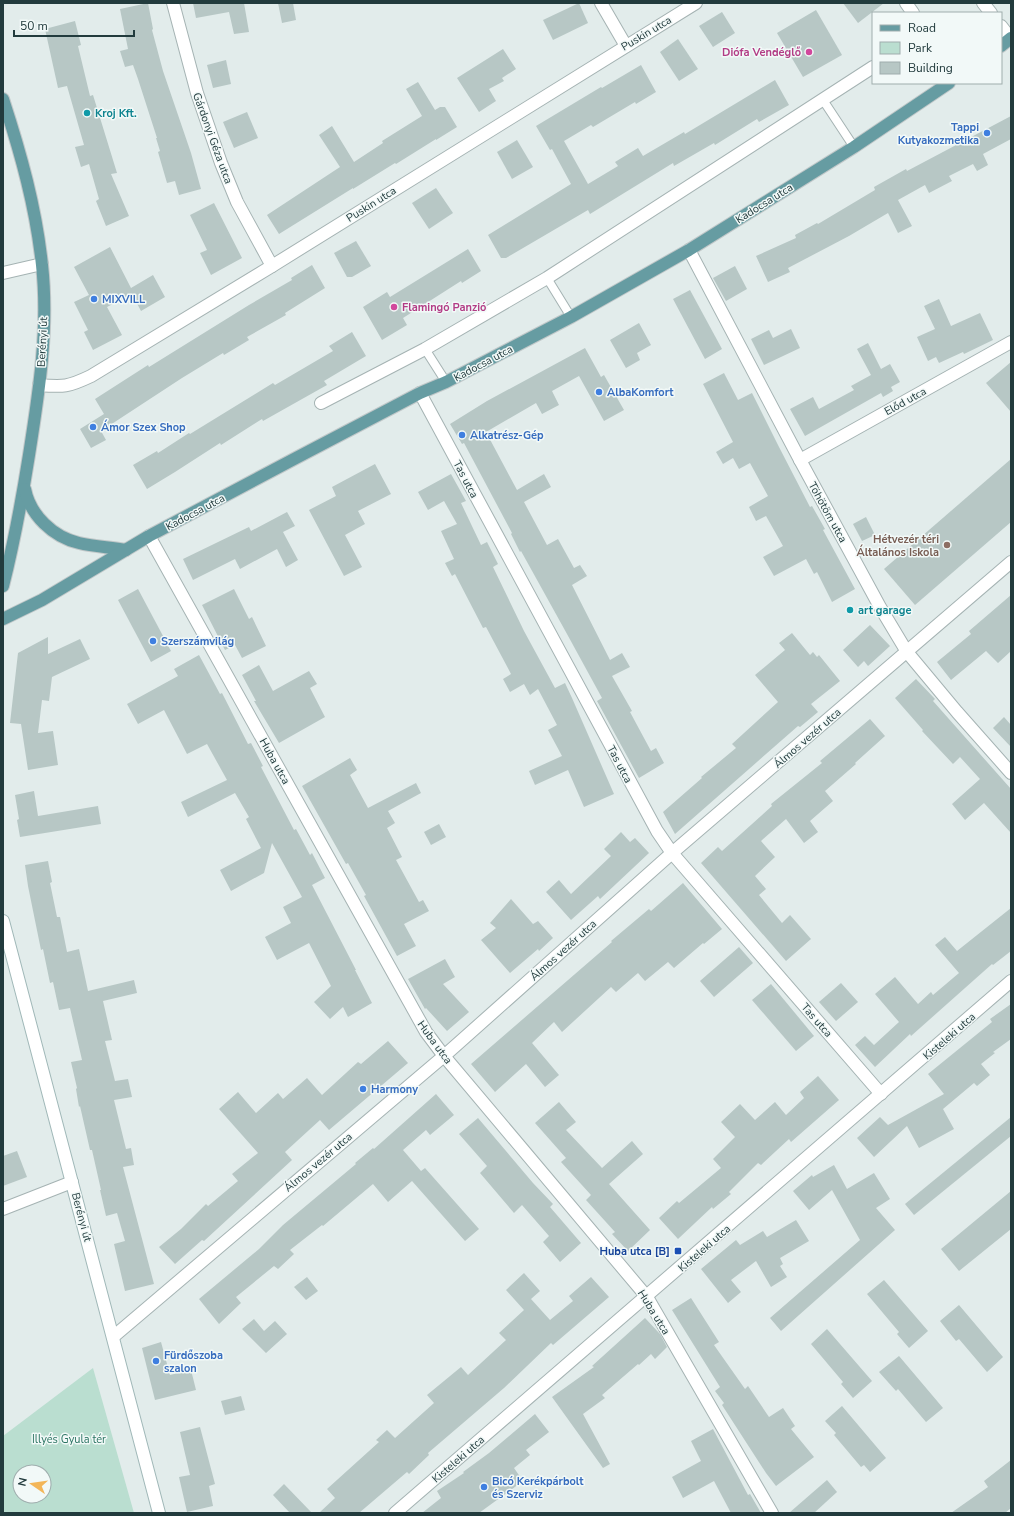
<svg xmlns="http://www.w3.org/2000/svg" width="1014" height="1516" viewBox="0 0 1014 1516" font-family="'Nunito Sans',sans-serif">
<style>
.green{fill:#baded0;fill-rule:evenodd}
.building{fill:#b7c7c5}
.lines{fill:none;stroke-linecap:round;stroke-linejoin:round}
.service-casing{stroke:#a5b3b3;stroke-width:10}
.minor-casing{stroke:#a5b3b3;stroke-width:14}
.secondary-casing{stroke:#a0b8b8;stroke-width:14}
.primary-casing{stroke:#c1c8c9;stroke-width:14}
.service{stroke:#fff;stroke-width:8}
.minor{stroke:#fff;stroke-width:12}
.secondary{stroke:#fff;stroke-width:12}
.primary{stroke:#669ca2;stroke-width:12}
.hotel-dot{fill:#d1479c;stroke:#f2f9f8;stroke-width:1.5}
.culture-dot{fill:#0f9aa8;stroke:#f2f9f8;stroke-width:1.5}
.shop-dot{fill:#3f7fe0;stroke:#f2f9f8;stroke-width:1.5}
.education-dot{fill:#8d6e63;stroke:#f2f9f8;stroke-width:1.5}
.transit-dot{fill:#1a4fb4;stroke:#f2f9f8;stroke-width:1.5}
.labels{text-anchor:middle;stroke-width:3;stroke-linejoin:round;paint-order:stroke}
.street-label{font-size:11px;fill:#223b3d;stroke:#f2f9f8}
.hotel-label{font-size:11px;font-weight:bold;fill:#b23c85;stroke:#f2f9f8;text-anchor:end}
.culture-label{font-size:11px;font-weight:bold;fill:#0d838f;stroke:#f2f9f8;text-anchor:start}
.shop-label{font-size:11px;font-weight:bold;fill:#366cbe;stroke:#f2f9f8;text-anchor:start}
.education-label{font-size:11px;font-weight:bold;fill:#785e54;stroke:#f2f9f8;text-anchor:end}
.transit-label{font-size:11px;font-weight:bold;fill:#164399;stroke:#f2f9f8;text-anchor:end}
.park-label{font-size:11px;fill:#2b7462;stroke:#f2f9f8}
</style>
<rect width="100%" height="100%" fill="#e2eceb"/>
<path class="green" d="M93,1368L134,1513H3V1436ZM20,1472H44V1496H20Z"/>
<g class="building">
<path d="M148,3L153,29L152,30L163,71L191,153L201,189L179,195L175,181L167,183L158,152L160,151L156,138H157L138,79L133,65L125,67L120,51L128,49L120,9Z"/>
<path d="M193,3H244L249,32L234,34L229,12L196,18Z"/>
<path d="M278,3H293L296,20L282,23Z"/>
<path d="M579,3L588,23L553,40L543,20Z"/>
<path d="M843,3H884L858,23Z"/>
<path d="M816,10L842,55L803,77L777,33Z"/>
<path d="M722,12L735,33L713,47L699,26Z"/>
<path d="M75,21L81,45L78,46L90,96L93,95L117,173L111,174L129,216L106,226L96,201L99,199L89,164L81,167L75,147L84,145L67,86L58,88L45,29Z"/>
<path d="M678,39L698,69L679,81L660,52Z"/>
<path d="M503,49L516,69L502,78L504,81L489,89L496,101L479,112L457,78Z"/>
<path d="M226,60L231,84L213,88L207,65Z"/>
<path d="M641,65L656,92L636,104L635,102L593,127L591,125L564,141L588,184L618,166L615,162L638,148L643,156L684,132L685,134L775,80L789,105L759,122L757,119L715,145L714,143L674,166L673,163L590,214L588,210L506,258H501L488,235L571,184L552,149L550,150L536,126L601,87L602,88Z"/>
<path d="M418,82L435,110L440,107H445L457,127L436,140V139L396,164L395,163L353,189V188L279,234L267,215L340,167L319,135L332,126L354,162L383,143L382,141L422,116L406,89Z"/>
<path d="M247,112L258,138L234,148L223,122Z"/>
<path d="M1011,116V139L983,154L988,165L977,171L973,164L949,176L952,181L929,193L925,185L898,200L912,226L898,233L888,213L849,236L788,268L790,272L768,282L756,256L796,238L795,235L817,223L818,224L875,190L874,187L906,169L907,171Z"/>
<path d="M517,140L533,167L512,179L497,152Z"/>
<path d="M436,188L453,213L429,229L412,203Z"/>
<path d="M214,203L242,258L211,275L200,253L207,250L190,215Z"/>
<path d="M356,241L371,266L352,277H347L334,253Z"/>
<path d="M110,247L131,288L153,275L165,297L141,311L132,294L107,307L122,335L93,350L84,332L88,330L74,302L89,295L74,267Z"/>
<path d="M468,249L481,271L462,283L461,281L403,318L407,325L382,340L363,307L387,292L390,297Z"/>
<path d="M312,265L325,288L285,313L286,315L247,337L249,340L224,355L223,353L182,378L101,431L106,440L91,448L80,429L104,414L95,399L148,365L149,367L249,305L292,280L291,278Z"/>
<path d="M735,266L747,289L726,301L713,278Z"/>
<path d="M690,290L722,349L705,359L673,299Z"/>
<path d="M939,299L951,326L980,313L993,340L964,354L963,352L939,363L936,357L928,361L917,337L935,329L924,306Z"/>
<path d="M639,323L651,345L637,353L640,360L626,368L610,340Z"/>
<path d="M791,329L800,348L764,365L751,339L769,330L773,338Z"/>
<path d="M352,332L366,356L324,381L327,385L263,421L262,419L221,445L220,443L175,472L147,489L133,465L157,451L158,453L189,433L190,434L273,383L275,385L333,351L329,346Z"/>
<path d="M868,343L881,369L890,364L900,382L891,387L893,391L883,397L881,393L805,436L790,409L813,397L819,409L854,390L851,386L871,375L857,349Z"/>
<path d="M585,348L601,377L604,375L624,410L604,421L579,376L552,391L559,405L542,414L536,403L486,432L517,490L544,474L551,487L524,502L547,545L558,539L574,568L580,565L587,576L572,585L610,660L622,653L630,667L612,676L632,711L630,712L651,751L656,748L664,763L639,778L597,701L602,698L567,634L521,551L520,552L511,534L512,533L464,443L462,444L450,424L487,401Z"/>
<path d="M1011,362V412L986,383Z"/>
<path d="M724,373L738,400L752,393L779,447L810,507L812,506L825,529L823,530L855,589L832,602L817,572L814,574L806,559L774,576L763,557L783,546L766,516L756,521L749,507L768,496L750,463L739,469L733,458L723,464L716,452L733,442L703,384Z"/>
<path d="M1011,459V522L915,605L884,569Z"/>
<path d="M375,464L391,494L358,511L365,524L345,535L362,567L344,576L309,510L336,496L332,487Z"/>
<path d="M451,474L466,501L461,503L481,545L487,542L498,564L493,567L524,631L555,688L565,683L572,698L614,794L584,807L568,770L535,785L529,771L562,756L548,730L557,725L538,689L530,695L524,684L510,692L503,679L511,674L486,627L483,628L455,574L452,576L445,563L454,559L441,531L457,524L444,501L428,510L418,492Z"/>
<path d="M287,512L295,526L283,532L298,560L286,567L277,549L240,569L235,559L193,580L183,559L249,527L251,531Z"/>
<path d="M866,517L875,535L862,541L853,524Z"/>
<path d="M138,589L171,651L151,662L118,600Z"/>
<path d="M234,589L249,619L252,617L266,646L242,658L235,645L225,650L202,605Z"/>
<path d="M1011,595V651L998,663L986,651L951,680L937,662L971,634L969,631Z"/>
<path d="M870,625L890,646L868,666L864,661L858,667L843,650Z"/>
<path d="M792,633L810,655L813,652L817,657L819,655L840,681L811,704L818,712L800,727L798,726L675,834L663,812L702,778L701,777L736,748L732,744L778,702L755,675L785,650L779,643Z"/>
<path d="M48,637V654L80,639L90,659L52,677L49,701L42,700L38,733L53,731L58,765L28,770L21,724L10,723L18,653Z"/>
<path d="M199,655L220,694L222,693L248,744L251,743L263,766L261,767L294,830L296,829L310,855L312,853L325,878L312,885L356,970H355L372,1003L348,1017L343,1007L330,1019L314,1002L331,986L309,943L277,960L265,937L291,923L283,907L302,897L272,843L264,873L231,891L220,870L261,848L246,819L249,817L235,793L188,817L181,802L227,780L207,744L187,754L164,710L138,724L127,704L178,676L174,669Z"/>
<path d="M259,665L273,691L309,671L317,684L310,688L325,717L279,743L254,701H256L242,675Z"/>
<path d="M916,679L935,699L933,701L1011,789V833L984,803L965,820L952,804L980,779L960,757L953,764L922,731L923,730L895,698Z"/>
<path d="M1004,717L1011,725V747L993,728Z"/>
<path d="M870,719L885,736L855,763L856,764L825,791L833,801L810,821L818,832L804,843L786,819L761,841L775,857L755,876L766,889L759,895L782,923L790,915L811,939L786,961L701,863L718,847L722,851L772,806L771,804L822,763L820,761Z"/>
<path d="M350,758L357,770L350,775L368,808L416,783L421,793L388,811L395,823L387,828L402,857L396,860L419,902L423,900L429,911L404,924L416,946L397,956L364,896L366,895L348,863L346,864L302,786Z"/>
<path d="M34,791L38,816L98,806L101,824L20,837L17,820L19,819L15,795Z"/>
<path d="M439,824L446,837L431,845L424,832Z"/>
<path d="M621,832L630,842L635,838L649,853L600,899L598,896L571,920L546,892L559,880L571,894L611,856L604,849Z"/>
<path d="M48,861L52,882L50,883L57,917H60L67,952L79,949L88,991L134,980L137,993L103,1001L112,1040L105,1041L115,1081L128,1079L132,1097L114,1100L126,1149L131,1148L134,1165L123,1167L154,1284L125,1291L114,1244L125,1241L117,1213L106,1216L100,1190H101L92,1150H90L80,1106L79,1107L76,1089L77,1088L71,1062L82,1060L70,1008L59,1010L53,982L50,983L43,949L41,950L28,886L25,865Z"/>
<path d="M683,883L722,929L704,944L703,943L674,968L668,962L645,981L638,973L616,992L611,987L562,1032L554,1022L532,1043L559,1075L545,1087L526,1064L495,1092L471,1064L612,942L611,941L649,909L651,911Z"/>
<path d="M511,899L533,924L538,921L553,938L539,951L538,949L510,973L481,940L496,928L490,923Z"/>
<path d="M1011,908V951L993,965L992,964L911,1036L910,1034L875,1067L855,1045L865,1036L874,1045L899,1022L875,994L895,977L918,1004L931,992L933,995L959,973L935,945L945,937L957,951Z"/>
<path d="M739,947L753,963L714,997L700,981Z"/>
<path d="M445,959L455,977L443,984L469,1012L447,1031L426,1008L425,1009L408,979Z"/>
<path d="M841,983L858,1002L836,1021L819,1002Z"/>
<path d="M771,984L814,1036L796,1051L752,1000Z"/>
<path d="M1011,1004V1039L993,1052L995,1053L981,1064L990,1075L977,1086L974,1083L943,1109L954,1129L919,1148L907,1126L874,1157L857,1138L880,1117L888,1125L944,1094L928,1074L992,1022L990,1019Z"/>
<path d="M388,1041L408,1063L329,1130L320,1120L285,1152L292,1160L204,1241L202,1240L175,1264L159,1247L181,1229L206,1204L208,1206L238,1181L232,1174L258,1153L219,1109L238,1092L256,1113L278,1093L283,1099L307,1078L322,1095L358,1062L361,1064Z"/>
<path d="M818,1076L839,1100L791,1142L789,1139L761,1165L758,1163L729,1192L731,1194L713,1209L712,1207L678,1239L659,1218L677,1201L679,1203L721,1168L713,1159L735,1137L721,1122L740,1104L755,1120L775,1102L786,1115L804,1098L800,1092Z"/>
<path d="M436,1094L454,1115L430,1135L426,1130L403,1150L421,1171L425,1168L479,1229L465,1241L412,1181L388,1202L373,1184L323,1226L322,1225L290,1250L294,1254L278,1269L274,1266L236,1297L241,1303L219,1324L199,1299L259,1249L283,1225L356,1164L355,1163L373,1148L374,1149Z"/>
<path d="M559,1102L576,1122L566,1130L602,1168L632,1141L643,1154L609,1184L650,1230L628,1251L612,1234L615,1232L586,1200L591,1195L561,1162L566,1158L535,1123Z"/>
<path d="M1011,1117V1136L914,1215L905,1204Z"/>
<path d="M478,1118L533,1183L553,1204L550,1207L581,1243L560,1262L543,1242L549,1236L522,1205L514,1213L480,1173L487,1166L459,1134Z"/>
<path d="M17,1151L27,1177L3,1186V1156Z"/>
<path d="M834,1165L847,1189L874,1173L890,1199L876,1208L895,1230L781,1331L770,1318L860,1240L832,1190L809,1210L793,1191L812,1175L813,1177Z"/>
<path d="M1011,1191V1229L959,1271L941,1249Z"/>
<path d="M796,1220L809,1241L780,1258L783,1264L780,1266L787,1277L771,1287L756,1261L731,1280L741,1292L728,1303L701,1269L736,1240L740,1245L763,1231L767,1237Z"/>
<path d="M524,1273L540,1291L531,1299L550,1320L573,1301L569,1296L591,1277L609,1297L553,1345L551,1343L504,1388L428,1453L429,1455L409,1474L407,1472L359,1513H319L335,1498L327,1489L379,1442L376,1440L387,1430L395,1438L434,1403L427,1395L461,1367L468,1375L506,1340L499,1333L524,1310L506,1290Z"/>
<path d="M307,1277L318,1291L306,1300L294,1287Z"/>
<path d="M884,1280L928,1331L909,1348L897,1334L899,1332L867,1294Z"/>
<path d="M691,1298L719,1342L714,1345L745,1389L748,1386L769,1417L783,1408L795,1426L791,1429L814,1457L776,1486L766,1473L722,1405L724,1403L715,1391L720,1387L672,1310Z"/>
<path d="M959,1305L1003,1357L987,1372L959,1339L956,1341L940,1321Z"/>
<path d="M645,1318L660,1334L667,1347L655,1359L651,1354L639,1365L638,1364L602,1395L605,1398L583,1414L610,1464L603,1468L552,1397L594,1367L592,1366Z"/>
<path d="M254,1319L264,1331L275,1321L287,1334L266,1353L242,1329Z"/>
<path d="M827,1329L872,1381L853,1398L841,1384L843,1382L811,1344Z"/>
<path d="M161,1342L170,1375L191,1370L196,1390L155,1400L142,1348Z"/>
<path d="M899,1356L943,1408L926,1422L898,1389L896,1391L879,1372Z"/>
<path d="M241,1396L245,1410L225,1415L221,1401Z"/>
<path d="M842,1406L886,1458L870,1472L864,1465L861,1467L834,1435L836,1433L825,1421Z"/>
<path d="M535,1414L549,1432L526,1450L530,1455L514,1468L523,1481L479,1513H422L441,1498L437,1491L464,1473L463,1472L489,1453Z"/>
<path d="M200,1427L215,1484L209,1486L213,1506L187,1512L179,1477L190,1475L180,1432Z"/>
<path d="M713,1429L748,1495L750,1494L761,1513H731L714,1481L683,1498L672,1477L701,1461L691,1441Z"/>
<path d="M1011,1460V1508L1005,1513H951L988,1487L984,1481Z"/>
<path d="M827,1480L837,1492L814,1513H789Z"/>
<path d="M284,1484L312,1513H290L273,1495Z"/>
</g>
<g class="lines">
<defs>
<g id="service">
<path d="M823,100L854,147"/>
<path d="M547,278L571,317"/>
<path d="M425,349L446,382"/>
</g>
<g id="minor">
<path d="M173,3L197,93L221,163L237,202L272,266"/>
<path d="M601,3L626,46"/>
<path d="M906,3L913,13"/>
<path d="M983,3L991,13"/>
<path d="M1001,26L1011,39"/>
<path d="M689,250L800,460L880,607L907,652L957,712L1011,773"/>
<path d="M3,273L42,264"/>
<path d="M39,385C64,387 68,387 91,376L272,266L696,3"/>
<path d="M420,393L657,831L672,853L881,1094"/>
<path d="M321,403L425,349L547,278L873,67"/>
<path d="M800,460L1011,342"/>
<path d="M149,536L426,1032L444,1056L647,1297L772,1513"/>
<path d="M3,1209L72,1182"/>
<path d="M113,1337L444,1056L672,853L1011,562"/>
<path d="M395,1513L1011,981"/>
</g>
<path id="secondary" d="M3,921L159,1513"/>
<g id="primary">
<path d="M1001,46L1011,38"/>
<path d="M3,99C21,154 36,208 42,265C49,328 39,392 29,455C22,499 14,543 3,586"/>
<path d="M25,489C30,515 53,537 79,543C95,547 111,547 126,550"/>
<path d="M3,619L42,600L149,536L296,458L420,393L446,382L571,317L689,250L854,147L949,83"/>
</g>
</defs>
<use href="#service" class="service-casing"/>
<use href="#minor" class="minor-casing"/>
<use href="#secondary" class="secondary-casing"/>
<use href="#primary" class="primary-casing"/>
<use href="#service" class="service"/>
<use href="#minor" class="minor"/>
<use href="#secondary" class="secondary"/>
<use href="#primary" class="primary"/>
</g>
<g class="hotel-dot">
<circle cx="809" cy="52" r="4"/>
<circle cx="394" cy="307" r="4"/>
</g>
<g class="culture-dot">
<circle cx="87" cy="113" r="4"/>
<circle cx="850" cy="610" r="4"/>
</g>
<g class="shop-dot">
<circle cx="987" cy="133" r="4"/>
<circle cx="94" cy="299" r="4"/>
<circle cx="599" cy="392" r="4"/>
<circle cx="93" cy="427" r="4"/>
<circle cx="462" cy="435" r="4"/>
<circle cx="153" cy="641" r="4"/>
<circle cx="363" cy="1089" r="4"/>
<circle cx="156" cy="1361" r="4"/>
<circle cx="484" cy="1487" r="4"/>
</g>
<circle class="education-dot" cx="947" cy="545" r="4"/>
<rect class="transit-dot" x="674" y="1247" width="8" height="8" rx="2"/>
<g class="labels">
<g class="street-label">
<text transform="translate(646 33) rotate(-31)" y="4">Puskin utca</text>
<text transform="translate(213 138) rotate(70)" y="4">Gárdonyi Géza utca</text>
<text transform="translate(764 203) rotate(-32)" y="4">Kadocsa utca</text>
<text transform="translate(371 204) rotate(-32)" y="4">Puskin utca</text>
<text transform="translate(42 342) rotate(-87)" y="4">Berényi út</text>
<text transform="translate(483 363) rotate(-28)" y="4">Kadocsa utca</text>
<text transform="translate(905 401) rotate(-29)" y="4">Előd utca</text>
<text transform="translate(466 479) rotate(62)" y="4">Tas utca</text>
<text transform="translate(195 512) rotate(-28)" y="4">Kadocsa utca</text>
<text transform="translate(828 512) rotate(61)" y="4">Töhötöm utca</text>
<text transform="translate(807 738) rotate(-41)" y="4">Álmos vezér utca</text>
<text transform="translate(275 761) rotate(61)" y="4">Huba utca</text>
<text transform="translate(620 764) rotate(62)" y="4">Tas utca</text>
<text transform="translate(563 950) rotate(-42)" y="4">Álmos vezér utca</text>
<text transform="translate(817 1020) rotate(49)" y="4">Tas utca</text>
<text transform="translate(949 1036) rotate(-41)" y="4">Kisteleki utca</text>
<text transform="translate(435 1042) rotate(54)" y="4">Huba utca</text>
<text transform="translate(318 1162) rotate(-40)" y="4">Álmos vezér utca</text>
<text transform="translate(82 1217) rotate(75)" y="4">Berényi út</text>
<text transform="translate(704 1248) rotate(-41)" y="4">Kisteleki utca</text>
<text transform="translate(654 1312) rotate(58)" y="4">Huba utca</text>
<text transform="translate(458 1459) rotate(-41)" y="4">Kisteleki utca</text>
</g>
<g class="hotel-label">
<text x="801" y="56">Diófa Vendéglő</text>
<text x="402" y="311" text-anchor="start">Flamingó Panzió</text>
</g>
<g class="culture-label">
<text x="95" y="117">Kroj Kft.</text>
<text x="858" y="614">art garage</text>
</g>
<g class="shop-label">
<text x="979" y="131" text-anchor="end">Tappi<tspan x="979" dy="13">Kutyakozmetika</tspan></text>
<text x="102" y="303">MIXVILL</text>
<text x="607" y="396">AlbaKomfort</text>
<text x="101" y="431">Ámor Szex Shop</text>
<text x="470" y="439">Alkatrész-Gép</text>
<text x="161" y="645">Szerszámvilág</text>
<text x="371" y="1093">Harmony</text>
<text x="164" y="1359">Fürdőszoba<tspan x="164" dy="13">szalon</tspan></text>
<text x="492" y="1485">Bicó Kerékpárbolt<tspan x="492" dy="13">és Szerviz</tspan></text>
</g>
<g class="education-label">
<text x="939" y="543">Hétvezér téri<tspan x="939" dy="13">Általános Iskola</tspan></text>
</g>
<g class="transit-label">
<text x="670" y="1255">Huba utca [B]</text>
</g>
<g class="park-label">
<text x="69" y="1443">Illyés Gyula tér</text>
</g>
</g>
<rect width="1014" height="1516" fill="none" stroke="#223b3d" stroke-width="8"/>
<rect x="872" y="12" width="130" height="72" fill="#f2f9f8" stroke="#9fadad"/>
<rect x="880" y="25" width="20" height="6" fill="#669ca2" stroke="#9fadad"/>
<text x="908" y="32" font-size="12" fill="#223b3d">Road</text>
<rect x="880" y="42" width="20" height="12" fill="#baded0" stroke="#9fadad"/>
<text x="908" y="52" font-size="12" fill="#223b3d">Park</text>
<rect x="880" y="62" width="20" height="12" fill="#b7c7c5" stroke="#9fadad"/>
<text x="908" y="72" font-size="12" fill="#223b3d">Building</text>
<g transform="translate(32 1484) rotate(283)"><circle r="19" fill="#f2f9f8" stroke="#9fadad"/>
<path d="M0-3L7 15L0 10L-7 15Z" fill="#f3b659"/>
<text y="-6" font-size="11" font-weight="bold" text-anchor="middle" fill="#223b3d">N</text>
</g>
<path d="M14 30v6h120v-6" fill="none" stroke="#223b3d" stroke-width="2"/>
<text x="20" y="30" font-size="12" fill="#223b3d" stroke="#f2f9f8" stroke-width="3" paint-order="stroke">50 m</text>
</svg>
